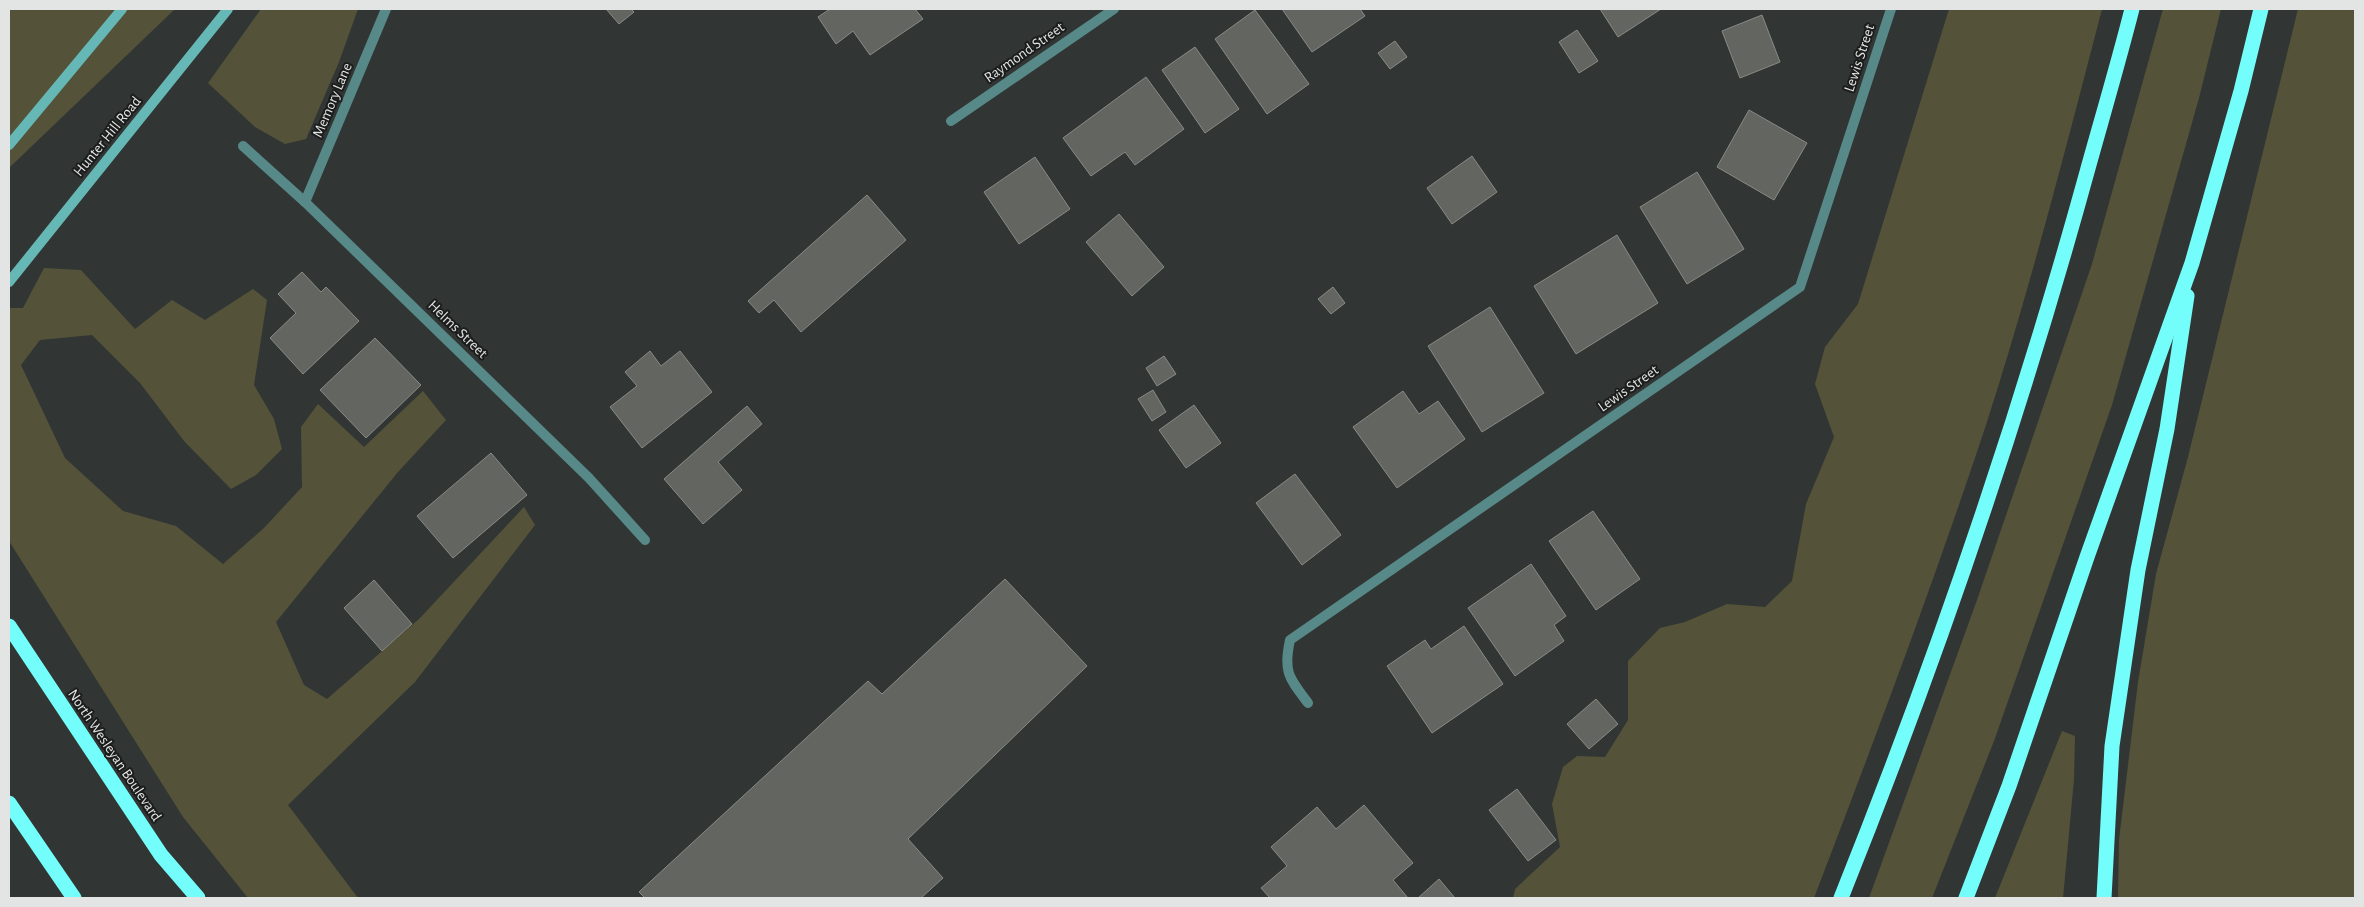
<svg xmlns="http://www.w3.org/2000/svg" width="2364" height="907" viewBox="0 0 2364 907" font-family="'Alegreya Sans',sans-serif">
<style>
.green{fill:#545339}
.building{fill:#626560;stroke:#888b86}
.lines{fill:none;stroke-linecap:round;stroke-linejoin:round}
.street{stroke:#578988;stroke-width:10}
.secondary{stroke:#65b8b6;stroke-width:10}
.highway{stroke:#74fefb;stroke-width:15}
.labels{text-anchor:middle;stroke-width:4;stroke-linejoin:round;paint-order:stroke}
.street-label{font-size:15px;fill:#e3e5e4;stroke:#1b1d1c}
</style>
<rect width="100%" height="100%" fill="#313634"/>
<g class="green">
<path d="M12,9H175L9,168V11Z"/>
<path d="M261,9H358L339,62L306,139L285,144L255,127L208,83Z"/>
<path d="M1949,9H2102C2066,148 2030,288 1986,425C1933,585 1874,741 1814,898H1513L1515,889L1560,847L1552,804L1563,767L1577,756L1605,757L1628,720V661L1660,628L1685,622L1727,604L1765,607L1792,581L1806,504L1834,437L1815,384L1825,347L1858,304Z"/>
<path d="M2163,9H2221L2199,98L2112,405L1994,741L1932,898H1869L1977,600L2092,264Z"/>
<path d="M2298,9H2355V898H2118L2119,840L2138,682L2156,574L2188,457Z"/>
<path d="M44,268L81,270L135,329L172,300L205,320L253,289L267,300L254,385L274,419L282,449L256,475L231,489L184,441L140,383L92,335L40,340L21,365L65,458L123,511L176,526L223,564L264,528L302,487L301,427L318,404L364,447L423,391L446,420L398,472L276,622L304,685L327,699L419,619L524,507L535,525L415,682L288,805L358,898H248L183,817L9,541V308H23Z"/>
<path d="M2062,731L2075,736L2074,779L2063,898H1995Z"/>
</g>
<g class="building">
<path d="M606,9H631L634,12L619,24Z"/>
<path d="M830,9H915L923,19L870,55L853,31L836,44L818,17Z"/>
<path d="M1282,9H1360L1365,16L1312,52Z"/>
<path d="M1600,9H1661L1618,37Z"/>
<path d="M1255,10L1309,84L1267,114L1215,39Z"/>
<path d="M1762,15L1780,62L1740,78L1722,31Z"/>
<path d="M1577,30L1598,61L1579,73L1559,42Z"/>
<path d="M1395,41L1407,57L1390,69L1378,53Z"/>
<path d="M1195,47L1239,109L1205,133L1162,70Z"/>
<path d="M1146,77L1184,129L1135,165L1125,152L1091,176L1063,138Z"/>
<path d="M1749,110L1807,143L1774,200L1717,167Z"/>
<path d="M1472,156L1497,192L1452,224L1427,188Z"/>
<path d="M1035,157L1070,209L1019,244L984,192Z"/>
<path d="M1697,172L1744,249L1687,284L1640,207Z"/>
<path d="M867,195L906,240L801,332L774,300L759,313L748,301Z"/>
<path d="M1119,214L1164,267L1132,296L1086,242Z"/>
<path d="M1617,235L1658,303L1576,354L1534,286Z"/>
<path d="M302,272L321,292L326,287L359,321L303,374L270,338L296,313L278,294Z"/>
<path d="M1333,287L1345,303L1331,314L1318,299Z"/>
<path d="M1490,307L1544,393L1482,432L1428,346Z"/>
<path d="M375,338L421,385L366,438L320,390Z"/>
<path d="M650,351L661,366L680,351L712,392L642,448L610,407L637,386L625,372Z"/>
<path d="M1164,356L1176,374L1157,386L1146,368Z"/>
<path d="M1153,390L1166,412L1152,421L1138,399Z"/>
<path d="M1403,391L1419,414L1438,401L1465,439L1397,488L1353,427Z"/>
<path d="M1194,405L1221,443L1186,468L1159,430Z"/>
<path d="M747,406L762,424L718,462L742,490L703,524L664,479Z"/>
<path d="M491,453L527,495L453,558L417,516Z"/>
<path d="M1295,474L1341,535L1302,565L1256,503Z"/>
<path d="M1593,511L1640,579L1596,610L1549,541Z"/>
<path d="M1531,564L1566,616L1554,625L1564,641L1515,676L1468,608Z"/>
<path d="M1005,579L1087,666L908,839L943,878L921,898H645L639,892L868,681L882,694Z"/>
<path d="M374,580L412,624L382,651L344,608Z"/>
<path d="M1464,626L1503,684L1432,733L1387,666L1425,640L1431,649Z"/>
<path d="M1596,699L1618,724L1589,749L1567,724Z"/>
<path d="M1517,789L1556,840L1528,861L1489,810Z"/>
<path d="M1364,805L1413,863L1393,880L1408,898H1270L1261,888L1287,866L1271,847L1317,807L1336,829Z"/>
<path d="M1439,879L1455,898H1418Z"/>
</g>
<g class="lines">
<g class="street">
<path d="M951,121L1114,9"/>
<path d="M243,146L305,202L589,478L645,540"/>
<path d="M305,202L386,9"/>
<path d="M1308,703C1289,678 1283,672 1290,640L1800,287L1891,9"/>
</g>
<g class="secondary">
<path d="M9,145L122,9"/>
<path d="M9,282L228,9"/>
</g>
<g class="highway">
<path d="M9,626L161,855L198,898"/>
<path d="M9,803L74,898"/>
<path d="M1841,898C1936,661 2019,419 2087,172C2102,118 2118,64 2132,9"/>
<path d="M1966,898L2009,786L2087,557L2192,263L2241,91L2261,9"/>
<path d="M2104,898L2112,746L2138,570L2167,429L2187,296"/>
</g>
</g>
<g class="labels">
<g class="street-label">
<text transform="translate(1024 52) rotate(-35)" y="5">Raymond Street</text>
<text transform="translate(1859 58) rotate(-72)" y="5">Lewis Street</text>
<text transform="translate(332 100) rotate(-67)" y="5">Memory Lane</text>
<text transform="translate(107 136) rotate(-51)" y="5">Hunter Hill Road</text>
<text transform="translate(458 329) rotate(44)" y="5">Helms Street</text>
<text transform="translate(1628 388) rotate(-35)" y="5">Lewis Street</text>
<text transform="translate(115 755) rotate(56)" y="5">North Wesleyan Boulevard</text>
</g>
</g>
<rect width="2364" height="907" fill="none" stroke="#e3e5e4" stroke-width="20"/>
</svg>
